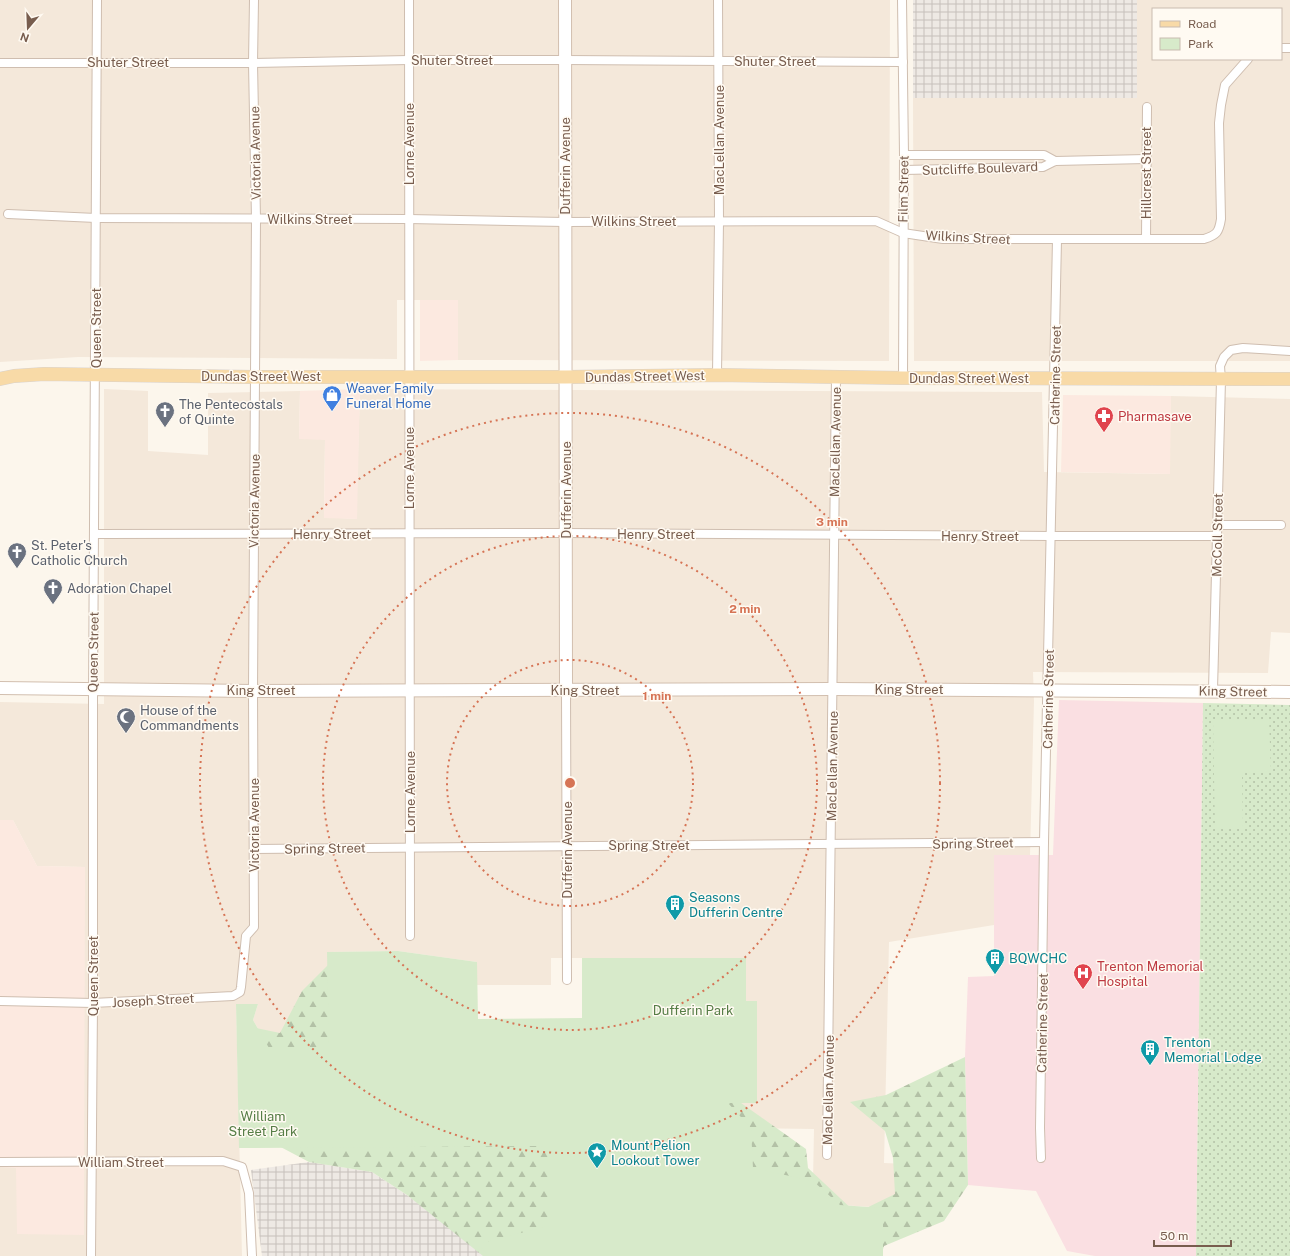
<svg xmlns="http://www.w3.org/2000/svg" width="1290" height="1256" viewBox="0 0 1290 1256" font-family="'Public Sans',sans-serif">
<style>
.residential{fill:#f4e8da;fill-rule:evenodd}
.commercial{fill:#fce9e0}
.industrial{fill:url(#industrial-grid)}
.medical{fill:#fadfe2}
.grass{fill:url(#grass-dots)}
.forest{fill:url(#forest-firs)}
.green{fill:#d7eaca}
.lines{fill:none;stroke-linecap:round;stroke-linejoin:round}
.street-casing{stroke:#cfbeb0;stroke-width:10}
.secondary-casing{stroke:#d2bfaf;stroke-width:14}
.primary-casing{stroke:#d9d2cd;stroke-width:14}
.street{stroke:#fff;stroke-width:8}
.secondary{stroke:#fff;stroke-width:12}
.primary{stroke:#f8daa7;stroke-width:13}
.ring{fill:none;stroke:#d67455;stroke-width:2;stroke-dasharray:2 4}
.labels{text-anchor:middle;stroke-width:3;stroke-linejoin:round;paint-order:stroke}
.street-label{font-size:13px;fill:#785d4e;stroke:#fffaf2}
.shop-label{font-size:13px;fill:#366cbe;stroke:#fffaf2;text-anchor:start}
.worship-label{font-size:13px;fill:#5b616d;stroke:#fffaf2;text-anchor:start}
.health-label{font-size:13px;fill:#be3a42;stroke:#fffaf2;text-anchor:start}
.culture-label{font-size:13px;fill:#0d838f;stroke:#fffaf2;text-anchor:start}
.park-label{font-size:13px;fill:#567d46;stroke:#fffaf2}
.centre{fill:#d67455;stroke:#fffaf2;stroke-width:2}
.ring-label{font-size:12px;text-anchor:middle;font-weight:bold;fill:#d67455;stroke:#fffaf2;stroke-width:3;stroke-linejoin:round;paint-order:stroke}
</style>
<defs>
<pattern id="industrial-grid" width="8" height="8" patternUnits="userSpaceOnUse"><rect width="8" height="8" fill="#eee9e4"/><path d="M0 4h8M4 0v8" fill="none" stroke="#c6c0bb"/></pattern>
<pattern id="grass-dots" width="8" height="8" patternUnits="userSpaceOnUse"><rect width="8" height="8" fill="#d7eaca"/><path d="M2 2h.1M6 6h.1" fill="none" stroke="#b3c1a6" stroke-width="1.8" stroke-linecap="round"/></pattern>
<pattern id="forest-firs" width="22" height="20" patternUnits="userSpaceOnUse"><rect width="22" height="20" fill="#d7eaca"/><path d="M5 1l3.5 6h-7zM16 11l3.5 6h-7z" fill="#b3c1a6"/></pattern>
</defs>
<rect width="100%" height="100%" fill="#fcf6ec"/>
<g class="residential">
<path d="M0,0H890L889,361L458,360V300H397V359L78,357L0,362Z"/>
<path d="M1137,0H1290V361H914L913,98H1137ZM1153,9H1281V59H1153Z"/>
<path d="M104,389L148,391V451L208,455V393L300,391L299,439H325L324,517L356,519L360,389L1042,392L1044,472L1169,474L1171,396L1290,399V633L1271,632L1268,673L1033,672L1034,701L1030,855H995L994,925L889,942L884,1163L908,1164L906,1209L840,1205L813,1181L814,1129L751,1128L728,1103H757V1002L746,1001L745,958H551V985H477V962L398,951L328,952L329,1048H269L253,1020L258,1004H236L242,1256H0V1167H16L85,867L37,866L13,820H0V702L104,704Z"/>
</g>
<g class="commercial">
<path d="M420,300H458V360L420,361Z"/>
<path d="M360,389L357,519L324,518L325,440L299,439L300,391Z"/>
<path d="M1063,395L1171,396L1170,474L1061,472Z"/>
<path d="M0,820H13L37,866L85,867L84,1235L17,1234L16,1168L0,1167Z"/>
</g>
<g class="industrial">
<rect x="913" y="0" width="224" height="98"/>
<path d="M309,1162L372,1172L407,1195L489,1256H262L251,1170Z"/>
</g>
<path class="medical" d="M1059,700L1203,703L1196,1256H1095L1067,1251L1036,1191L968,1185L965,1057L968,977L994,976V855H1053Z"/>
<path class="grass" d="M1203,703L1290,705V1256H1196Z"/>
<path class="forest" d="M333,960L355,1036L727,1093L806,1149L808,1168L856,1213L895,1194L893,1158L885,1131L850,1102L886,1095L965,1057L968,1185L944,1221L884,1246L881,1256H483L407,1195L372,1172L309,1162L275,1144L256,1028L280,1033L302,991Z"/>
<g class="green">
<path d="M1269,719L1271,772L1242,773L1243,828L1215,829L1213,720Z"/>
<path d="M398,951L477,962L478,1019L582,1018V958H746V1001H757V1103H728L751,1128L753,1168L813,1181L840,1205L883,1208V1256H489L478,1244L548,1226V1146L239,1148L236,1004H258L253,1020L269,1048H329L327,952Z"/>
</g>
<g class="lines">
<defs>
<g id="street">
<path d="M409,0L410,936"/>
<path d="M902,0L904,155L903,378"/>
<path d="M1281,48H1290"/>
<path d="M0,63H253L409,60H565L903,62"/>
<path d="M904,155H1044L1055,161"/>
<path d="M904,170L1043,167L1055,161L1146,159"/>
<path d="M8,214L96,218L409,219L565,222L876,221L903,233L943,239H1204C1217,235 1219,232 1221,219L1219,123L1221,105L1225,85L1248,59"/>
<path d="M1146,239L1147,107"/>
<path d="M717,375L719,221L718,0"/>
<path d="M1217,525H1281"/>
<path d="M95,534L565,533L1051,536H1217"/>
<path d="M566,690L567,980"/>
<path d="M1213,690L1221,380L1220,366L1224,357L1231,350L1243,348L1290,351"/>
<path d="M254,849L1044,842"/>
<path d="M0,1001L93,1003L233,996L240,992L241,987L246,936L254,927L253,691L256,219L253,63L254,0"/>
<path d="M827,1155L836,377"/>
<path d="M1041,1158L1040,1128L1044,842L1057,240"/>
<path d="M0,1162L223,1161L242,1167L249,1193L252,1256"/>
<path d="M91,1256L93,1003V700L97,0"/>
</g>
<g id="secondary">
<path d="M565,0L566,690"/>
<path d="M0,688L253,691L833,689L1290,692"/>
</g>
<path id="primary" d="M0,379L14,376L44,374L255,377H566L717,375L903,378L1290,379"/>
</defs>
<use href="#street" class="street-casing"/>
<use href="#secondary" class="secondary-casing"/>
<use href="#primary" class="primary-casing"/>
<use href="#street" class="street"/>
<use href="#secondary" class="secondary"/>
<use href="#primary" class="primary"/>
</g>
<g class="ring">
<circle cx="570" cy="783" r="123"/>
<circle cx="570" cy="783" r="247"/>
<circle cx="570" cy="783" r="370"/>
</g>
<defs>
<symbol id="shop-pin" viewBox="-11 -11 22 30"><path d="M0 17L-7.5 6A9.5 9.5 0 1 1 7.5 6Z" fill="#3f7fe0" stroke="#fffaf2"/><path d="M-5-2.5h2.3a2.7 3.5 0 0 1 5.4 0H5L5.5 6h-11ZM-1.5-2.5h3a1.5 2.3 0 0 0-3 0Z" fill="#fff"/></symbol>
<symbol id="church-pin" viewBox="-11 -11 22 30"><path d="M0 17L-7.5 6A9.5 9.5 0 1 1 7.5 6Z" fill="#6b7280" stroke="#fffaf2"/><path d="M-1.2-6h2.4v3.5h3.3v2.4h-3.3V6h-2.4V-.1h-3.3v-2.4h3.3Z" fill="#fff"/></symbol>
<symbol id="pharmacy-pin" viewBox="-11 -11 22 30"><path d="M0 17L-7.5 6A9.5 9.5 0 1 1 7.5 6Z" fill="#e0444e" stroke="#fffaf2"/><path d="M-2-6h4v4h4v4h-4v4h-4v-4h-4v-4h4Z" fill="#fff"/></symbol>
<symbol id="mosque-pin" viewBox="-11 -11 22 30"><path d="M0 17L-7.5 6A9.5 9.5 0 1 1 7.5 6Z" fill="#6b7280" stroke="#fffaf2"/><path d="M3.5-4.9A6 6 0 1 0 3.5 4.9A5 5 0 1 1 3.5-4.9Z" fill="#fff"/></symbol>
<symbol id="building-pin" viewBox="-11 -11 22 30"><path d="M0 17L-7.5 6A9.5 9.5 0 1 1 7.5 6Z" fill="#0f9aa8" stroke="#fffaf2"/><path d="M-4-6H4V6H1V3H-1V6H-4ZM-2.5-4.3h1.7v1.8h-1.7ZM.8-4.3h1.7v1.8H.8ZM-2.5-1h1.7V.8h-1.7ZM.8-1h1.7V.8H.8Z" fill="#fff"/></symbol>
<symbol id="hospital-pin" viewBox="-11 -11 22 30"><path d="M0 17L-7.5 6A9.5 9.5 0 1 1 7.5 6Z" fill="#e0444e" stroke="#fffaf2"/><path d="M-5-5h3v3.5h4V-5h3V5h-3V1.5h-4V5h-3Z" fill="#fff"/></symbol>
<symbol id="sight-pin" viewBox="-11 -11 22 30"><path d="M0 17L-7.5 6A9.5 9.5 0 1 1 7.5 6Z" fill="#0f9aa8" stroke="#fffaf2"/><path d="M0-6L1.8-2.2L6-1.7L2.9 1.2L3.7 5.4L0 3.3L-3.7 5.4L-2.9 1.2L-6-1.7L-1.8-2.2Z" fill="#fff"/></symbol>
</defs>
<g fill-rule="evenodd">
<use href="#shop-pin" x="321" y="384" width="22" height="30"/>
<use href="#church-pin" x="154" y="400" width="22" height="30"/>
<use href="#pharmacy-pin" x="1093" y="405" width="22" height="30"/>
<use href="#church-pin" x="6" y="541" width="22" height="30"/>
<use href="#church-pin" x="42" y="577" width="22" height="30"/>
<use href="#mosque-pin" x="115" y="706" width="22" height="30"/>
<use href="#building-pin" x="664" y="893" width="22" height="30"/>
<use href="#building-pin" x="984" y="947" width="22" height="30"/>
<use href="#hospital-pin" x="1072" y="962" width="22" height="30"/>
<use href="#building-pin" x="1139" y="1038" width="22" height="30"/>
<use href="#sight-pin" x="586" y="1141" width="22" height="30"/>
</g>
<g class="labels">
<g class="street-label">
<text x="452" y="65">Shuter Street</text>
<text x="775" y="66">Shuter Street</text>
<text x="128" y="67">Shuter Street</text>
<text transform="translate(719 140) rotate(-90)" y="5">MacLellan Avenue</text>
<text transform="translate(409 144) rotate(-90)" y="5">Lorne Avenue</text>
<text transform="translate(255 153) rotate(-91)" y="5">Victoria Avenue</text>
<text transform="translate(565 166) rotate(-90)" y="5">Dufferin Avenue</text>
<text transform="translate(980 168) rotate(-2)" y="5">Sutcliffe Boulevard</text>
<text transform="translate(1146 173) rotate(-90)" y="5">Hillcrest Street</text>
<text transform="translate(903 189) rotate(-89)" y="5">Film Street</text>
<text x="310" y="224">Wilkins Street</text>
<text x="634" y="226">Wilkins Street</text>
<text transform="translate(968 237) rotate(3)" y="5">Wilkins Street</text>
<text transform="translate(96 328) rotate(-90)" y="5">Queen Street</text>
<text transform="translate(1055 375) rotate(-89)" y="5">Catherine Street</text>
<text x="261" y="381">Dundas Street West</text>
<text transform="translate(645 376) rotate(-1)" y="5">Dundas Street West</text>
<text x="969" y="383">Dundas Street West</text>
<text transform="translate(835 442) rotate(-89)" y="5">MacLellan Avenue</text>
<text transform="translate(409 468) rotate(-90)" y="5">Lorne Avenue</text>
<text transform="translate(566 490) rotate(-90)" y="5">Dufferin Avenue</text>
<text transform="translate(254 501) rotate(-89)" y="5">Victoria Avenue</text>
<text x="332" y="539">Henry Street</text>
<text x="656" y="539">Henry Street</text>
<text transform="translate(1217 535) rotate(-89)" y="5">McColl Street</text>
<text x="980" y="541">Henry Street</text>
<text transform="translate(93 652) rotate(-89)" y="5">Queen Street</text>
<text x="909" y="694">King Street</text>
<text x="261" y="695">King Street</text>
<text x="585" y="695">King Street</text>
<text transform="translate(1233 691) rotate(1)" y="5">King Street</text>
<text transform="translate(1048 699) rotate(-89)" y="5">Catherine Street</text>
<text transform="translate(832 766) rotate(-89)" y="5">MacLellan Avenue</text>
<text transform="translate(410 792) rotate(-90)" y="5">Lorne Avenue</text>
<text transform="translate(254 825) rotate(-90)" y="5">Victoria Avenue</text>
<text transform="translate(973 843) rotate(-1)" y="5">Spring Street</text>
<text x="649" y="850">Spring Street</text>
<text transform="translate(325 848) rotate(-1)" y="5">Spring Street</text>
<text transform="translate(567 850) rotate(-90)" y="5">Dufferin Avenue</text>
<text transform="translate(93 976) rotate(-90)" y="5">Queen Street</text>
<text transform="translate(153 1000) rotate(-3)" y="5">Joseph Street</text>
<text transform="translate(1042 1023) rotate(-89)" y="5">Catherine Street</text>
<text transform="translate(828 1090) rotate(-89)" y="5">MacLellan Avenue</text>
<text x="121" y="1167">William Street</text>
</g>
<g class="shop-label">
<text x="346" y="393">Weaver Family<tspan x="346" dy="15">Funeral Home</tspan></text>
</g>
<g class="worship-label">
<text x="179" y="409">The Pentecostals<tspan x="179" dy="15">of Quinte</tspan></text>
<text x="31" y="550">St. Peter's<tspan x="31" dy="15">Catholic Church</tspan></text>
<text x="67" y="593">Adoration Chapel</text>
<text x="140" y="715">House of the<tspan x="140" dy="15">Commandments</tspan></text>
</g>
<g class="health-label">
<text x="1118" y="421">Pharmasave</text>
<text x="1097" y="971">Trenton Memorial<tspan x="1097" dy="15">Hospital</tspan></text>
</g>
<g class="culture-label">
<text x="689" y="902">Seasons<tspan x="689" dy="15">Dufferin Centre</tspan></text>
<text x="1009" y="963">BQWCHC</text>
<text x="1164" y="1047">Trenton<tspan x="1164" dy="15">Memorial Lodge</tspan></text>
<text x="611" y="1150">Mount Pelion<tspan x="611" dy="15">Lookout Tower</tspan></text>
</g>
<g class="park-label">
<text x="693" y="1015">Dufferin Park</text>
<text x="263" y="1121">William<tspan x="263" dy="15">Street Park</tspan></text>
</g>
</g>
<circle cx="570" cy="783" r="6" class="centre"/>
<g class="ring-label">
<text x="832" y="526">3 min</text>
<text x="745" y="613">2 min</text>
<text x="657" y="700">1 min</text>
</g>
<rect x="1152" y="8" width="130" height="52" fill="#fffaf2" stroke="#c9bbb0"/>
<rect x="1160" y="21" width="20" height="6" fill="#f8daa7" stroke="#c9bbb0"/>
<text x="1188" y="28" font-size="12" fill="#785d4e">Road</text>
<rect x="1160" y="38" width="20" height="12" fill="#d7eaca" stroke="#c9bbb0"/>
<text x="1188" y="48" font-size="12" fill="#785d4e">Park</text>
<g transform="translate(28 28) rotate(199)" stroke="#fffaf2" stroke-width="3" paint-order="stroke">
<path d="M0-3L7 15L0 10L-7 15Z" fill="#785d4e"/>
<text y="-6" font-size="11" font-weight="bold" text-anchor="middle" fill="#785d4e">N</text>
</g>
<path d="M1154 1240v6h77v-6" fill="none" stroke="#785d4e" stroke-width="2"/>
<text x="1160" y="1240" font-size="12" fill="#785d4e" stroke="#fffaf2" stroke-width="3" paint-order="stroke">50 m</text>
</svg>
